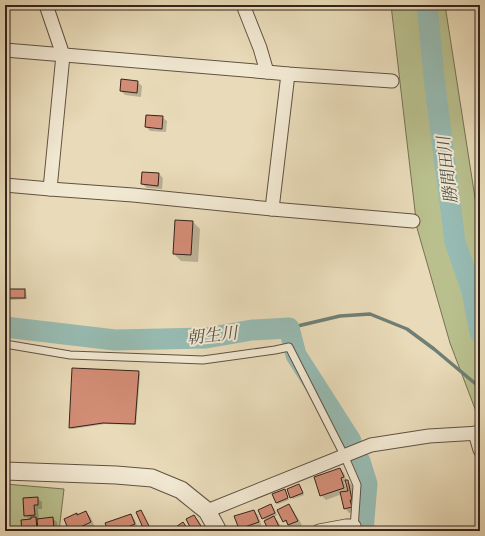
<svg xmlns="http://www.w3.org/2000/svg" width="485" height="536" viewBox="0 0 485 536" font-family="Vollkorn,'Noto Serif JP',serif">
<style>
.green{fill:#b9c08e;stroke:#767255}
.shadow{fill:#0003;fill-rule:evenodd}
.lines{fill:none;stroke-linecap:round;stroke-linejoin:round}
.stream{stroke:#6f7f76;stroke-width:3.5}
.river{stroke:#97bbb2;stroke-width:21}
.building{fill:#d38d76;stroke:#34241c}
.service-casing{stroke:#615243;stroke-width:9}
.minor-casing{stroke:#615243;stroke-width:15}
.tertiary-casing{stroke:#615243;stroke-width:19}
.service{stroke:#f1e8d2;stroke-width:7}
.minor{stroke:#f1e8d2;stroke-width:13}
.tertiary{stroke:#f1e8d2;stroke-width:17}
.labels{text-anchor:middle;stroke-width:4;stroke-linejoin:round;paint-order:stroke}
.water-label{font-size:17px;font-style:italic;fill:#525149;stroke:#f1e8d2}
</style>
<rect width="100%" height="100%" fill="#e9dbb9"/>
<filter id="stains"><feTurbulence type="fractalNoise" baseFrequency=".005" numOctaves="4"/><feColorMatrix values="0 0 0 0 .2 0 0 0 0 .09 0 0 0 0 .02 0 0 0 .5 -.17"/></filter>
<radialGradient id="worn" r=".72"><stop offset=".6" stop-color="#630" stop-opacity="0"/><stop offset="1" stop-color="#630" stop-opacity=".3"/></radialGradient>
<g class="green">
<path d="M391,5H445L480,230V422L450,343L417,228Z"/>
<path d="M5,484L64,489L59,531H5Z"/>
</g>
<g class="shadow">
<path d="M122,80L137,82L142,86L141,97L125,95L121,91Z"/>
<path d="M162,117L167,121L166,132L150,131L146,127Z"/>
<path d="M159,174L163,178L162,189L147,188L142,184Z"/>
<path d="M193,222L200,229L198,262L181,261L174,254Z"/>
<path d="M24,290L26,292L27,299L11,300L9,298Z"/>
<path d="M138,372L140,374L136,425L105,424L72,429L70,427Z"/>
<path d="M340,469L344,473L347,481L352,485L356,504L355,511L349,513L345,508L342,494L326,500L321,495ZM347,481L348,489H347L344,482Z"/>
<path d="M299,485L301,487L304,495L293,499L291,497Z"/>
<path d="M284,491L286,492L289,500L278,504L276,503Z"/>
<path d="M37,498L42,502V509H38L39,520L52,518L57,522L58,531H23L30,520L25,515Z"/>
<path d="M271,505L273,507L277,515L273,517L278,521L283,531H270L266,521L263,518Z"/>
<path d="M289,506L293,510L302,525L293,529L284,521Z"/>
<path d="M254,511L258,515L262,527L250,531H242L239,529Z"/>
<path d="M85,512L90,516L95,527L85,531H70L77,514L78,516Z"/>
<path d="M137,513H142L151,530L148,531H146L145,530Z"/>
<path d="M131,515L135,520L138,529L134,531H109Z"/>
<path d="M194,516L198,520L205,531H194Z"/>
</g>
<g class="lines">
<path class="stream" d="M289,328L340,316L370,314L407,329L434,349L477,385L480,386"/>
<g class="river">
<path d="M427,5L435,86L455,242L472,291L480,333"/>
<path d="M5,327L115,340L206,338L252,330L289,328L296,355L351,441"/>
<path d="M360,461L367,484L363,531"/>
</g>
</g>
<g class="building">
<path d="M121,79L138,81L137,93L120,91Z"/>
<path d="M146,115L163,116L162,129L145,127Z"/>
<path d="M142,172L159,173L158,186L141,184Z"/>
<path d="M175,220L193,221L191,255L173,254Z"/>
<rect x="8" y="289" width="17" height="9"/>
<path d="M72,368L139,371L135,424L103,423L69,428Z"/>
<path d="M340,468L344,477L341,478L344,488L320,496L314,477Z"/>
<path d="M345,480H348L352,500H350L352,507L344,509L340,492L348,491Z"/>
<path d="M299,484L303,493L290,498L287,489Z"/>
<path d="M285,489L288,498L276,503L272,494Z"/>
<path d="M38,497V505H34L35,515L24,516L23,498Z"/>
<path d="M271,504L275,513L262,519L258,510Z"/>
<path d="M289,504L298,521L288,525L286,520L283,522L277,510Z"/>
<path d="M141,510L150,528L144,530L136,512Z"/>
<path d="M254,510L259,522L239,529L234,516Z"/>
<path d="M86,511L91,522L72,531H69L64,519L77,513V515Z"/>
<path d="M131,514L135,524L130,526L132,531H108L105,523Z"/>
<path d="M194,515L204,531H192L186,519Z"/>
<path d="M274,516L281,531H269L264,521Z"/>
<path d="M31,517H36L37,531H22L21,520L31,519Z"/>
<path d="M53,517L54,530L38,531L37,519Z"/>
<path d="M183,522L189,531H170Z"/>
</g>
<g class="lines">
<defs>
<path id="service" d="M5,344L70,355L203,360L275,350L289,347L344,455L357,485L354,529"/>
<g id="minor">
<path d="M46,5L63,55L50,189"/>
<path d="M243,5L260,48L267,72L288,74L392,81"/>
<path d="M5,50L267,72"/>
<path d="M5,185L50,189L133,195L272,209L413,221"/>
<path d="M272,209L288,74"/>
<path d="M475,433L480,450"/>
<path d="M207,511L371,445L429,436L480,433"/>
<path d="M319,531L346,526H354"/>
</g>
<path id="tertiary" d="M5,471L116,475L152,478L181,490L207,511L218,531"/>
</defs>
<use href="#service" class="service-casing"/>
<use href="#minor" class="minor-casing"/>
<use href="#tertiary" class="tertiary-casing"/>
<use href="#service" class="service"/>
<use href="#minor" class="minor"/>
<use href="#tertiary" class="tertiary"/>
</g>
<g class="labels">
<g class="water-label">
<text transform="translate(447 170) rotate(-97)" y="6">勝間田川</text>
<text transform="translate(212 335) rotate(-6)" y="6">朝生川</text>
</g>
</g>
<rect width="485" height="536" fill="none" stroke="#e9dbb9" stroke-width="20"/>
<rect x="6" y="6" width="473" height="524" fill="none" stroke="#34241c" stroke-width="2"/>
<rect x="10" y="10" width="465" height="516" fill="none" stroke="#34241c"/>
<rect width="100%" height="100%" filter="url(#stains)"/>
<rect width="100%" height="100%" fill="url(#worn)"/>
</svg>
